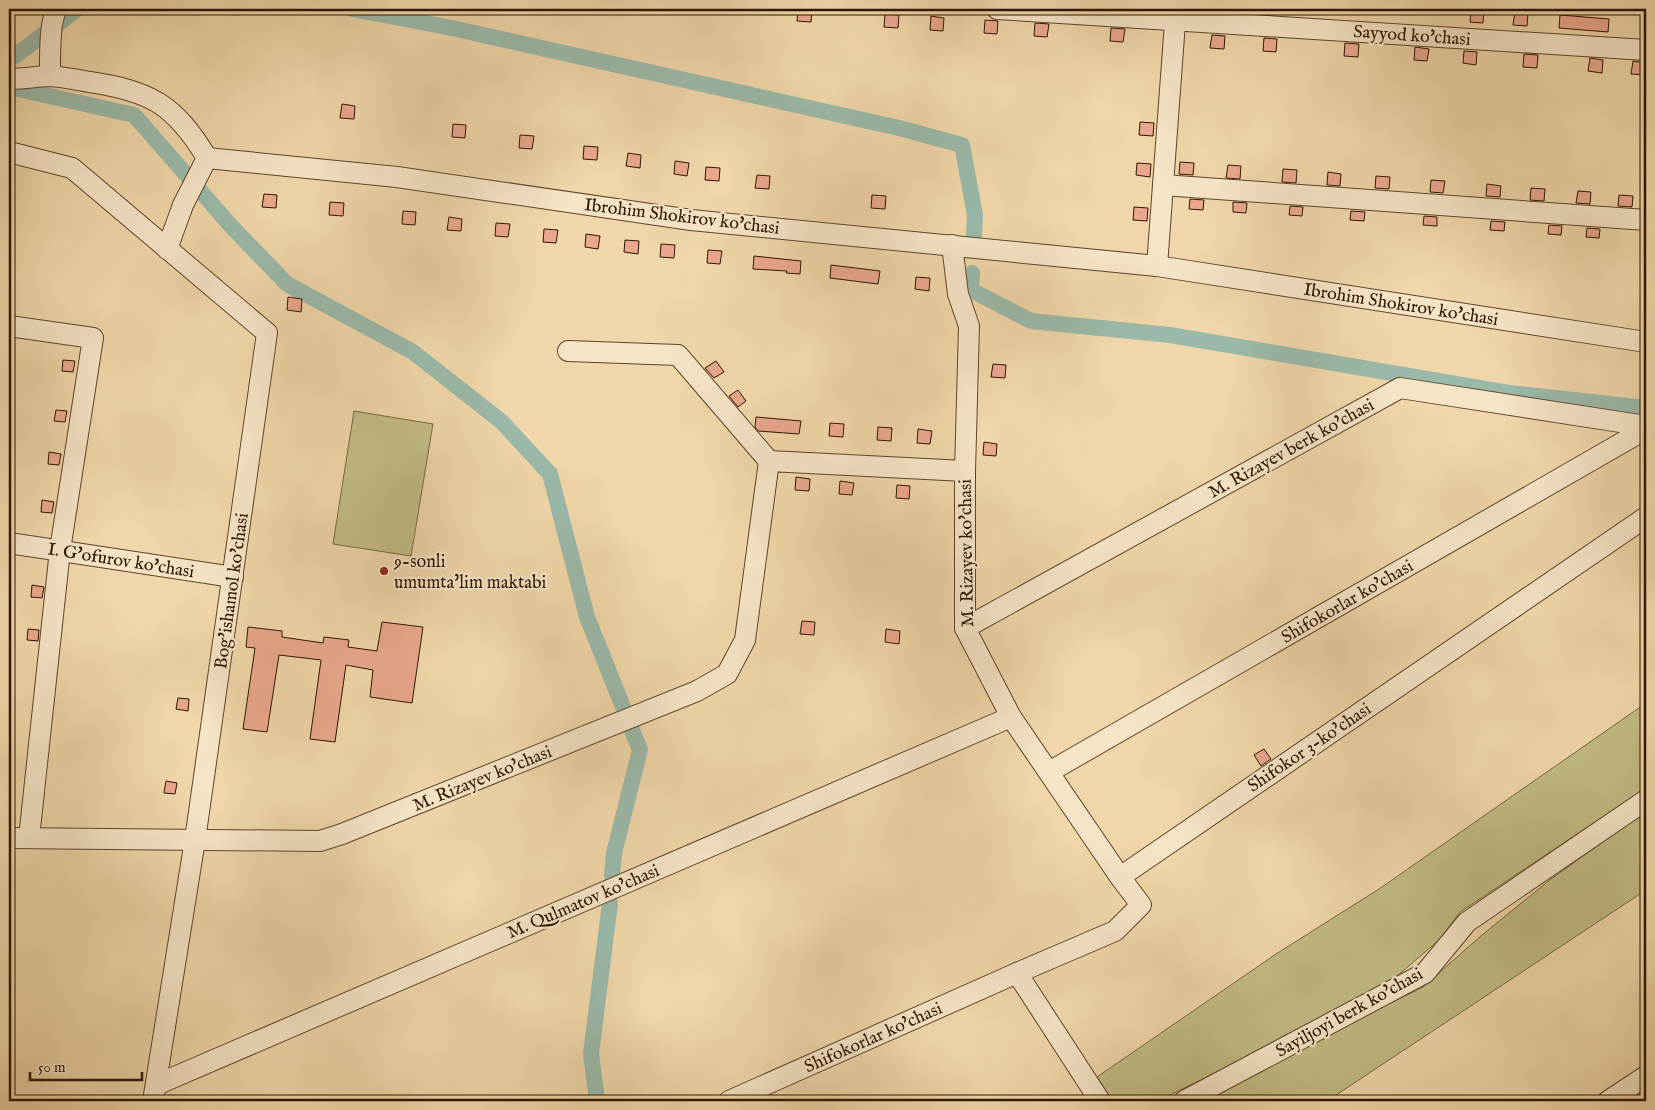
<svg xmlns="http://www.w3.org/2000/svg" width="1655" height="1110" viewBox="0 0 1655 1110" font-family="'IM FELL English',serif">
<style>
.green{fill:#c1bc82;stroke:#786841}
.lines{fill:none;stroke-linecap:round;stroke-linejoin:round}
.canal{stroke:#9ab9aa;stroke-width:16}
.building{fill:#eaa78e;stroke:#2f1500}
.minor-casing{stroke:#5f452a;stroke-width:22}
.minor{stroke:#f5e4c6;stroke-width:20}
.poi-dot{fill:#8f2418;stroke:#f5e4c6;stroke-width:2}
.labels{text-anchor:middle;stroke-width:4.5;stroke-linejoin:round;paint-order:stroke}
.street-label{font-size:18px;fill:#2f1500;stroke:#f5e4c6}
.poi-label{font-size:18px;fill:#2f1500;stroke:#f5e4c6;text-anchor:start}
</style>
<rect width="100%" height="100%" fill="#f0d6a8"/>
<filter id="stains"><feTurbulence type="fractalNoise" baseFrequency=".004" numOctaves="4"/><feColorMatrix values="0 0 0 0 .2 0 0 0 0 .09 0 0 0 0 .02 0 0 0 .5 -.17"/></filter>
<radialGradient id="worn" r=".72"><stop offset=".6" stop-color="#630" stop-opacity="0"/><stop offset="1" stop-color="#630" stop-opacity=".3"/></radialGradient>
<g class="green">
<path d="M354,411L433,424L411,556L333,544Z"/>
<path d="M1646,703V788L1460,912L1439,940L1396,977L1251,1056L1157,1101H1113L1097,1077L1276,954L1379,889Z"/>
<path d="M1646,811V890L1327,1101H1200L1289,1053L1423,987L1482,935L1551,879Z"/>
</g>
<g class="lines">
<g class="canal">
<path d="M352,9L452,28L899,128L962,145L975,215L974,235"/>
<path d="M9,56H15L77,9"/>
<path d="M9,87L134,115L231,226L287,284L413,352L502,422L550,474L587,617L623,707"/>
<path d="M972,273L971,290L1031,321L1170,335L1509,393L1646,408"/>
<path d="M612,876L614,853L640,750L632,730"/>
<path d="M597,1101L591,1054L610,903"/>
</g>
</g>
<g class="building">
<path d="M798,9H812L811,22L797,21Z"/>
<path d="M1471,9L1484,10L1483,23L1470,22Z"/>
<path d="M1515,12L1528,13L1527,26L1513,25Z"/>
<path d="M885,14L899,15L898,28L884,27Z"/>
<path d="M1560,15L1609,19L1608,32L1559,28Z"/>
<path d="M931,16L944,18L943,31L930,30Z"/>
<path d="M985,20L998,21L997,34L984,33Z"/>
<path d="M1035,23L1049,24L1047,37L1034,36Z"/>
<path d="M1111,28L1125,29L1123,42L1110,41Z"/>
<path d="M1212,35L1225,36L1224,49L1210,48Z"/>
<path d="M1264,38L1277,39L1276,52L1263,51Z"/>
<path d="M1345,43L1359,44L1358,57L1344,56Z"/>
<path d="M1415,47L1429,49L1427,61L1414,60Z"/>
<path d="M1464,51L1477,52L1476,65L1463,63Z"/>
<path d="M1524,54L1538,55L1537,68L1523,67Z"/>
<path d="M1590,58L1603,60L1602,73L1588,71Z"/>
<path d="M1633,61L1646,63L1645,75L1631,74Z"/>
<path d="M342,104L355,106L354,119L340,118Z"/>
<path d="M1140,122L1154,123L1153,136L1139,135Z"/>
<path d="M453,124L466,125L465,138L452,137Z"/>
<path d="M520,135L534,136L532,149L519,148Z"/>
<path d="M584,146L598,147L597,160L583,159Z"/>
<path d="M628,153L641,155L640,168L626,166Z"/>
<path d="M675,161L689,163L687,176L674,174Z"/>
<path d="M1180,162L1194,163L1193,175L1179,174Z"/>
<path d="M1137,163L1151,164L1150,177L1136,175Z"/>
<path d="M1228,165L1241,166L1240,179L1226,178Z"/>
<path d="M706,167L720,168L719,181L705,180Z"/>
<path d="M1283,169L1297,170L1296,183L1282,182Z"/>
<path d="M1328,172L1341,174L1340,186L1327,185Z"/>
<path d="M757,175L770,176L769,189L755,188Z"/>
<path d="M1376,176L1390,177L1389,189L1375,188Z"/>
<path d="M1431,180L1445,181L1443,193L1430,192Z"/>
<path d="M1487,184L1501,186L1500,197L1486,196Z"/>
<path d="M1531,188L1545,189L1544,201L1530,200Z"/>
<path d="M1578,191L1591,192L1590,204L1576,203Z"/>
<path d="M264,194L277,195L276,208L262,207Z"/>
<path d="M872,195L886,196L885,209L871,208Z"/>
<path d="M1619,195L1633,196L1632,207L1618,206Z"/>
<path d="M1190,199L1204,200L1203,210L1189,209Z"/>
<path d="M330,202L344,203L343,216L329,215Z"/>
<path d="M1233,202L1247,203L1246,213L1233,212Z"/>
<path d="M1290,206L1303,207L1302,216L1289,215Z"/>
<path d="M1134,207L1148,208L1147,221L1133,220Z"/>
<path d="M403,211L416,212L415,225L402,224Z"/>
<path d="M1351,211L1365,212L1364,221L1350,220Z"/>
<path d="M1424,216L1437,217V226L1423,225Z"/>
<path d="M449,217L462,219L461,231L447,230Z"/>
<path d="M1491,221L1505,222L1504,231L1490,230Z"/>
<path d="M496,223L510,224L508,237L495,236Z"/>
<path d="M1549,225L1562,226L1561,235L1548,234Z"/>
<path d="M1587,228L1600,229L1599,238L1586,237Z"/>
<path d="M544,229L558,230L556,243L543,242Z"/>
<path d="M586,234L600,236L598,249L585,247Z"/>
<path d="M625,240L639,241L638,254L624,252Z"/>
<path d="M661,244L675,245L674,258L660,257Z"/>
<path d="M708,250L722,251L720,264L707,263Z"/>
<path d="M754,256L801,261L800,274L786,273L787,271L753,269Z"/>
<path d="M831,265L880,271L878,284L830,278Z"/>
<path d="M916,277L930,278L929,291L915,289Z"/>
<path d="M288,297L302,299L301,312L287,310Z"/>
<path d="M63,360L75,361L73,372L62,371Z"/>
<path d="M716,361L724,372L714,378L705,368Z"/>
<path d="M993,364L1006,365L1005,378L991,377Z"/>
<path d="M738,390L746,401L738,407L729,396Z"/>
<path d="M56,410L67,411L65,422L54,421Z"/>
<path d="M756,417L801,421L799,434L758,431L755,427Z"/>
<path d="M830,423L844,424L843,437L829,436Z"/>
<path d="M878,427L892,428L891,441L877,440Z"/>
<path d="M918,429L932,431L930,444L917,443Z"/>
<path d="M984,442L997,444L996,456L983,455Z"/>
<path d="M49,452L61,454L59,465L48,464Z"/>
<path d="M796,477L810,479L809,491L795,490Z"/>
<path d="M840,481L854,483L852,495L839,494Z"/>
<path d="M897,485L910,486L909,499L896,498Z"/>
<path d="M42,500L54,502L52,513L41,512Z"/>
<path d="M32,585L44,587L42,598L31,597Z"/>
<path d="M802,621L815,622L814,635L800,634Z"/>
<path d="M382,622L423,627L412,703L370,697L373,670L346,665L335,742L310,739L321,660L279,655L267,732L243,729L255,648L246,647L248,627L282,631V637L323,643L324,637L349,640L348,647L377,651Z"/>
<path d="M28,629L39,630L38,641L27,640Z"/>
<path d="M886,629L900,631L899,644L885,642Z"/>
<path d="M178,698L189,699L188,711L176,709Z"/>
<path d="M1264,749L1271,759L1261,766L1254,755Z"/>
<path d="M166,781L177,783L175,794L164,793Z"/>
</g>
<g class="lines">
<defs>
<g id="minor">
<path d="M997,9L1646,50"/>
<path d="M50,76C50,60 49,21 57,9"/>
<path d="M9,79C22,79 34,77 47,76C61,76 76,80 90,82C151,91 175,105 207,158L183,205L167,249"/>
<path d="M9,152L72,168L267,333L195,840L153,1101"/>
<path d="M207,158L397,177L691,220L1157,266L1646,342"/>
<path d="M1163,185L1646,220"/>
<path d="M952,245L958,294L969,326L965,471"/>
<path d="M1157,266L1176,9"/>
<path d="M9,326L93,338L60,550L29,838"/>
<path d="M568,351L678,355L769,461"/>
<path d="M9,543L233,577"/>
<path d="M965,628L1400,388L1646,426"/>
<path d="M1049,772L1646,429"/>
<path d="M9,838L320,841L342,834L697,691L727,674L745,640L769,461L965,471V628L1011,717L1120,877"/>
<path d="M1017,973L1100,1101"/>
<path d="M156,1085L1011,717"/>
<path d="M729,1101L1017,973L1115,931L1141,905L1120,877L1646,517"/>
<path d="M1184,1101L1425,973L1467,922L1646,800"/>
<path d="M1608,1101L1646,1076"/>
</g>
</defs>
<use href="#minor" class="minor-casing"/>
<use href="#minor" class="minor"/>
</g>
<circle class="poi-dot" cx="384" cy="571" r="5"/>
<g class="labels">
<g class="street-label">
<text transform="translate(1412 35) rotate(4)" y="6">Sayyod ko'chasi</text>
<text transform="translate(682 216) rotate(7)" y="6">Ibrohim Shokirov ko'chasi</text>
<text transform="translate(1401 304) rotate(9)" y="6">Ibrohim Shokirov ko'chasi</text>
<text transform="translate(1291 448) rotate(-29)" y="6">M. Rizayev berk ko'chasi</text>
<text transform="translate(966 553) rotate(-91)" y="6">M. Rizayev ko'chasi</text>
<text transform="translate(121 560) rotate(9)" y="6">I. G'ofurov ko'chasi</text>
<text transform="translate(231 591) rotate(-82)" y="6">Bog'ishamol ko'chasi</text>
<text transform="translate(1347 601) rotate(-30)" y="6">Shifokorlar ko'chasi</text>
<text transform="translate(1309 747) rotate(-34)" y="6">Shifokor 3-ko'chasi</text>
<text transform="translate(482 778) rotate(-22)" y="6">M. Rizayev ko'chasi</text>
<text transform="translate(583 901) rotate(-23)" y="6">M. Qulmatov ko'chasi</text>
<text transform="translate(1349 1012) rotate(-29)" y="6">Sayiljoyi berk ko'chasi</text>
<text transform="translate(873 1037) rotate(-24)" y="6">Shifokorlar ko'chasi</text>
</g>
<g class="poi-label">
<text x="394" y="567">9-sonli<tspan x="394" dy="21">umumta'lim maktabi</tspan></text>
</g>
</g>
<rect width="1655" height="1110" fill="none" stroke="#f0d6a8" stroke-width="30"/>
<rect x="10" y="10" width="1635" height="1090" fill="none" stroke="#2f1500" stroke-width="2.5"/>
<rect x="15" y="15" width="1625" height="1080" fill="none" stroke="#2f1500"/>
<path d="M30 1072v8h112v-8" fill="none" stroke="#2f1500" stroke-width="2.5"/>
<text x="38" y="1072" font-size="15" fill="#2f1500" stroke="#f5e4c6" stroke-width="4" paint-order="stroke">50 m</text>
<rect width="100%" height="100%" filter="url(#stains)"/>
<rect width="100%" height="100%" fill="url(#worn)"/>
</svg>
